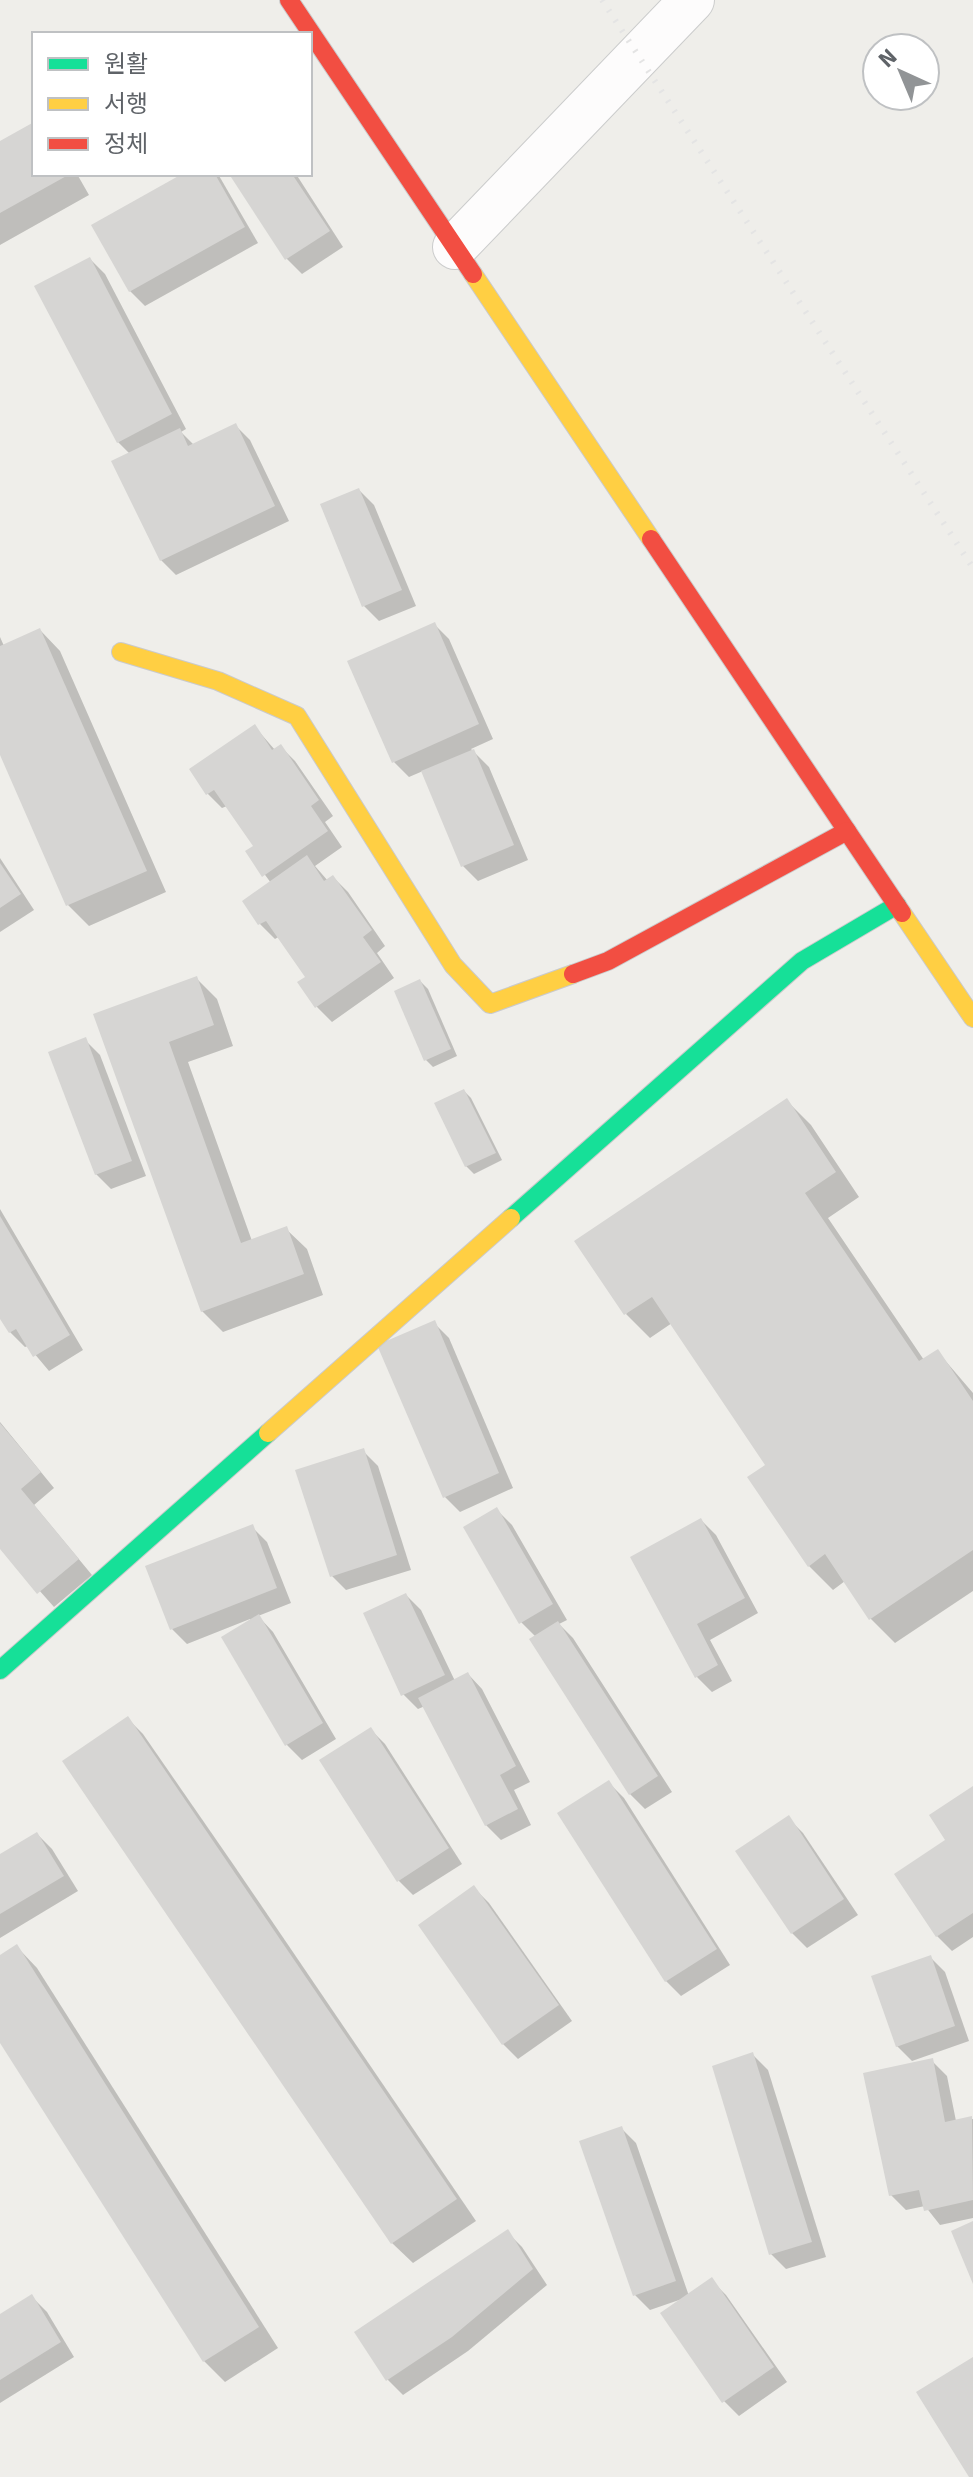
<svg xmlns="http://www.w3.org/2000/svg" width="973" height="2477" viewBox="0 0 973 2477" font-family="Signika,'Noto Sans KR',sans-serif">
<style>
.shadow{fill:#0003}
.building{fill:#d6d5d3}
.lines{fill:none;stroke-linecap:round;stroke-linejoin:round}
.street-casing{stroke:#cbcccc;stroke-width:46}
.fast-casing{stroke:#cacacb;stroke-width:20}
.slow-casing{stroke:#cacacb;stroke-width:20}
.jam-casing{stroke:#cacacb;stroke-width:20}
.street{stroke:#fdfcfc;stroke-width:44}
.fast{stroke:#16e098;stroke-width:18}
.slow{stroke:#ffcf43;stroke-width:18}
.jam{stroke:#f24e42;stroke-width:18}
.rail{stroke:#e4e4e4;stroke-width:6;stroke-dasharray:2 10;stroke-linecap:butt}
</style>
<rect width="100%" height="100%" fill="#efeeea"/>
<g class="shadow">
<path d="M34,124V174H77L89,195L0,245V143Z"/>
<path d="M186,174H218L258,243L145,306L130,291Z"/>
<path d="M231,174H296L343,247L302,274L287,259Z"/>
<path d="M90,259L105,274L186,429L181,432L194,445L235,425L250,440L289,521L176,575L161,560L130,454L118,442Z"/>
<path d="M359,490L374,505L416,606L379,621L364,606Z"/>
<path d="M434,624L449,639L493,739L471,749L489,767L528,860L478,881L463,866L423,771L409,777L394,762Z"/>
<path d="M40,630L60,651L166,892L89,926L68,905L0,750V637L4,646Z"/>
<path d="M255,727L275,750L280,746L295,761L333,816L325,822L342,847L315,866L328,881L333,877L348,892L385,946L377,953L394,978L332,1022L317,1007L308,978L280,936L275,939L260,924L245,901L271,883L248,852L255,847L227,806L222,808L207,793Z"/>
<path d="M0,858L34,910L0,932Z"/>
<path d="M196,978L217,999L233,1046L188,1062L252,1241L286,1229L307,1249L323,1295L223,1332L202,1311L96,1015Z"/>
<path d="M420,981L428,989L457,1056L433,1067L425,1059Z"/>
<path d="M85,1040L100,1055L146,1176L111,1189L96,1174Z"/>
<path d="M464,1091L471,1098L502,1160L474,1174L466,1166Z"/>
<path d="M786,1100L811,1125L859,1197L828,1218L924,1360L937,1351L973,1393V1591L895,1643L871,1619L845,1581L833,1590L809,1566L768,1466L672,1323L650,1338L626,1314Z"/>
<path d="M0,1209L83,1350L49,1371L28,1346L25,1347L10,1332L0,1315Z"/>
<path d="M434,1323L449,1338L513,1488L460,1512L445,1497Z"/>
<path d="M0,1422L54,1488L34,1505L92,1575L54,1607L0,1546Z"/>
<path d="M363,1451L378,1466L411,1570L346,1590L331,1575Z"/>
<path d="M497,1510L512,1525L567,1620L559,1624L573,1638L672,1792L645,1809L630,1794L536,1637L521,1622Z"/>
<path d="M701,1520L716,1535L758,1613L710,1640L732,1681L712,1692L697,1677L632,1558Z"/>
<path d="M252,1527L267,1542L291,1603L258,1616L273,1632L336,1739L302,1760L287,1745L250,1619L187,1644L172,1629Z"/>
<path d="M406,1595L421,1610L455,1681L468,1674L482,1689L530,1782L514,1790L531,1825L501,1840L486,1825L425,1706L418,1709L403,1694Z"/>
<path d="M128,1719L143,1734L233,1864L476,2221L413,2263L392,2243Z"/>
<path d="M370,1729L385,1744L462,1864L413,1895L398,1880Z"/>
<path d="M609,1783L624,1798L730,1965L681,1996L666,1981Z"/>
<path d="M973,1788V1937L952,1951L937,1936Z"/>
<path d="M788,1818L803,1833L858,1915L807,1948L792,1933Z"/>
<path d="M37,1834L52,1849L78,1891L0,1938V1856Z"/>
<path d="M474,1888L489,1903L572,2021L518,2059L503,2044L420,1925Z"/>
<path d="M17,1947L37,1968L278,2348L225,2382L204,2361L0,2039V1958Z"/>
<path d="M930,1957L945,1972L969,2041L912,2061L897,2046Z"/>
<path d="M753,2055L768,2070L826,2257L786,2269L771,2254Z"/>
<path d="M932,2061L947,2076L956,2121L973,2119V2218L940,2225L925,2206L906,2210L891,2195Z"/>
<path d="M621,2128L636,2143L689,2296L711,2280L726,2295L787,2382L739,2416L724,2401L682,2299L650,2310L635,2295Z"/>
<path d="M507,2232L522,2247L547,2285L468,2351L403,2395L388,2380L356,2333Z"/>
<path d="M32,2297L47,2312L74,2357L0,2403V2317Z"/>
</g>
<g class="building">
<path d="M34,122V174H70L0,213V141Z"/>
<path d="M182,174H215L245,227L129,292L91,225Z"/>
<path d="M229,174H292L330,231L285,260Z"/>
<path d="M90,257L172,414L117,443L34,286Z"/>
<path d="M236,423L275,506L160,561L111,461L180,428L188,446Z"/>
<path d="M359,488L402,590L362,607L320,504Z"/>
<path d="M435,622L479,724L392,763L347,661Z"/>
<path d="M40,628L147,871L66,906L0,755V646Z"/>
<path d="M255,724L272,750L281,744L319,800L311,806L328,831L262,877L245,851L253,846L214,790L206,795L189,769Z"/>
<path d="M474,749L514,845L461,867L421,771Z"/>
<path d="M307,855L324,881L333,875L372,930L363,937L381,962L315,1008L297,982L305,977L266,921L258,925L242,901Z"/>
<path d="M0,863L21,894L0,908Z"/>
<path d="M197,976L214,1025L169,1042L241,1243L287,1226L304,1274L201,1312L93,1014Z"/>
<path d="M420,979L451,1049L424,1061L394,991Z"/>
<path d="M86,1037L132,1161L95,1175L48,1052Z"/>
<path d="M464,1089L496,1153L465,1167L434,1103Z"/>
<path d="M787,1098L836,1172L805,1193L919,1361L938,1349L973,1401V1550L869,1620L825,1554L808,1567L747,1477L765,1465L652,1297L624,1315L574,1241Z"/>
<path d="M0,1216L70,1335L33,1357L16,1329L9,1333L0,1319Z"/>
<path d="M435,1320L499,1473L443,1498L377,1345Z"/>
<path d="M0,1423L41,1472L21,1489L79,1559L37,1594L0,1549Z"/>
<path d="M364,1448L397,1555L330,1577L295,1470Z"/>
<path d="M497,1507L553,1604L519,1624L463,1527Z"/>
<path d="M701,1518L745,1598L697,1624L718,1665L695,1678L630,1557Z"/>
<path d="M253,1524L277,1588L170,1630L145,1566Z"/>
<path d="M406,1593L445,1675L401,1696L363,1613Z"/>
<path d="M259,1614L323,1723L285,1746L221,1637Z"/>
<path d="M558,1621L658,1776L629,1795L529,1639Z"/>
<path d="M468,1672L516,1766L500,1775L518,1809L485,1826L418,1698Z"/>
<path d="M128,1716L457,2199L391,2244L62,1761Z"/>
<path d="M371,1727L449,1848L397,1882L319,1760Z"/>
<path d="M609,1780L717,1949L665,1982L557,1813Z"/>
<path d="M973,1786V1913L936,1937L894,1874L945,1840L929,1815Z"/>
<path d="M789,1815L844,1899L791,1934L735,1851Z"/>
<path d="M37,1832L64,1876L0,1914V1854Z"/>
<path d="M474,1885L559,2005L502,2045L418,1925Z"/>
<path d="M17,1944L259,2327L203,2362L0,2043V1955Z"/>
<path d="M931,1955L955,2026L896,2047L871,1976Z"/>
<path d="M753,2052L812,2242L769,2255L712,2066Z"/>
<path d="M933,2058L945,2122L972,2116L973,2200L924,2211L919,2190L889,2196L863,2073Z"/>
<path d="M622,2126L676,2281L633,2296L579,2141Z"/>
<path d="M973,2221V2284L951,2231Z"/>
<path d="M508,2229L533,2269L452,2337L386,2381L354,2332Z"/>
<path d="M712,2277L774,2367L722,2403L660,2313Z"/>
<path d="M32,2294L61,2342L0,2380V2314Z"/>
<path d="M973,2357V2477H969L916,2392Z"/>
</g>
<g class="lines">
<defs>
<path id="street" d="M455,247L692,0"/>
<g id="fast">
<path d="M511,1218L802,961L897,905"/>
<path d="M0,1670L268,1433"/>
</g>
<g id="slow">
<path d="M473,274L651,539"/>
<path d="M121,652L218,681L297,716L453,965L490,1004L573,974"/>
<path d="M902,913L973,1018"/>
<path d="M268,1433L511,1218"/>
</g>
<g id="jam">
<path d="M289,0L473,274"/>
<path d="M651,539L902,913"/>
<path d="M573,974L608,961L847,831"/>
</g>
</defs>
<use href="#street" class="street-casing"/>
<use href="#fast" class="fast-casing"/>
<use href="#slow" class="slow-casing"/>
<use href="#jam" class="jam-casing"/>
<use href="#street" class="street"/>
<use href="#fast" class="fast"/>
<use href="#slow" class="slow"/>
<use href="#jam" class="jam"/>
<path class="rail" d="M602,0L973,568"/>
</g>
<rect x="32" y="32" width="280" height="144" fill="#ffffff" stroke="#bfc1c3" stroke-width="2"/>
<rect x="48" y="58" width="40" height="12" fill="#16e098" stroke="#bfc1c3" stroke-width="2"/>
<text x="104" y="72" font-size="24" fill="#5f6368">원활</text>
<rect x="48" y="98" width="40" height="12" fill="#ffcf43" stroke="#bfc1c3" stroke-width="2"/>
<text x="104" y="112" font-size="24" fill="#5f6368">서행</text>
<rect x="48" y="138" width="40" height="12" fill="#f24e42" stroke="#bfc1c3" stroke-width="2"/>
<text x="104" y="152" font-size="24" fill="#5f6368">정체</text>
<g transform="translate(901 72) rotate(316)"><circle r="38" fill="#ffffff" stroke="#bfc1c3" stroke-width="2"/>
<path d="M0-6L14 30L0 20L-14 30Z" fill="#919496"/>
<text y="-12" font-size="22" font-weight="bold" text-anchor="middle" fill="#5f6368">N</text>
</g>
</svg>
